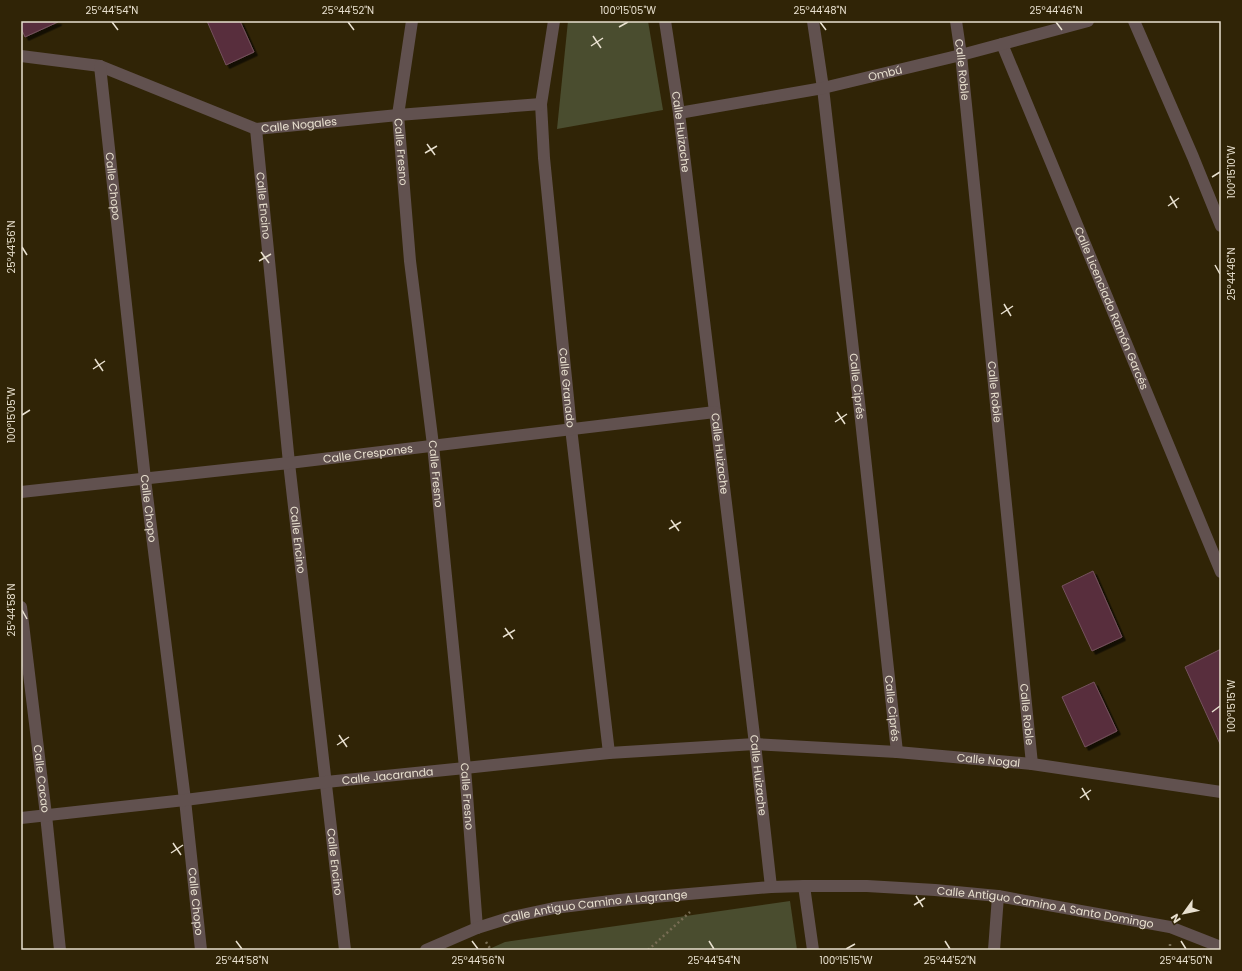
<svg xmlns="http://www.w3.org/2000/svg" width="1242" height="971" viewBox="0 0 1242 971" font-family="Poppins,sans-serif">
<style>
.green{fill:#4a4d2f}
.building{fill:#592e3d;stroke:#74525d;filter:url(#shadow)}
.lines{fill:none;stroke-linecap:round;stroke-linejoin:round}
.path{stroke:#786d54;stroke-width:2.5;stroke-dasharray:2 3;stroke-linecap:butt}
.minor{stroke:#61514f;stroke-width:12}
.ticks{fill:none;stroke:#e8e0cf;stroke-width:1.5}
.labels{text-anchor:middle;stroke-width:4;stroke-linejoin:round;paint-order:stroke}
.street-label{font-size:11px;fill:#e8e0cf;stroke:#302406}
.neatline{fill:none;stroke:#e8e0cf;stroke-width:1.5}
.ticks-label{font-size:10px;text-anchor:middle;fill:#e8e0cf}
</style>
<defs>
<filter id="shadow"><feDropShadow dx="3.5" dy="3.5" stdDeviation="0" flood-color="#0009"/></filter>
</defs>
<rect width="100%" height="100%" fill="#302406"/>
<g class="green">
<path d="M568,21H648L663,110L557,129Z"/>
<path d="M790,901L797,950H487L505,942Z"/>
</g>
<g class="building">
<path d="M21,21H58V22L25,37L21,28Z"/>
<path d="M207,21H240L254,52L226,65Z"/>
<path d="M1093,571L1122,637L1092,651L1062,586Z"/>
<path d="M1221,649V746L1185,667Z"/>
<path d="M1094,682L1117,731L1085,747L1062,697Z"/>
</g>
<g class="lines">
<g class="path">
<path d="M486,942L491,950"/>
<path d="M1170,944V950"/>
<path d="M648,950L690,912"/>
</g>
<g class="minor">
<path id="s1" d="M412,21L398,115L410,261L433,445L465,768L477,928"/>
<path id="s2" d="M554,21L541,104L544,158L571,428L609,753"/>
<path id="s3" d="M665,21L679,113L755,744L771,887"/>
<path id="s4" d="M813,21L823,88L860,411L897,752"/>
<path id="s5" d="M956,21L961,55L1032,764"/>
<path d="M1134,21L1193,157L1221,226"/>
<path id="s6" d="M1002,44L1221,572"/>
<path id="s7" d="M21,56L100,66L256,129L398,115L541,104"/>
<path id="s8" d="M100,66L145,479L185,800L201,950"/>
<path id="s9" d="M679,113L823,88L961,55L1088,21"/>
<path id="s10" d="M256,129L289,463L345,950"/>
<path id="s11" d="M21,492L289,463L715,412"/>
<path id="s12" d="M21,607L46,815L60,950"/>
<path id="s13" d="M21,818L185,800L326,782L465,768L609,753L755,744L897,752L1032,764L1221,792"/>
<path d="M804,886L813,950"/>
<path id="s14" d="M426,950L477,928L512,917L554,908L619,900L771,887L804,886H867L935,890L998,896L1170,927L1221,947"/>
<path d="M994,950L998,896"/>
</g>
</g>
<path class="ticks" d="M112,22L118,30M348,22L354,30M820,22L826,30M1056,22L1062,30M619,27L628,22M593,36L601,48M591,46L603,38M427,144L435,155M425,153L437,146M1212,177L1220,172M1170,196L1177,208M1168,206L1179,198M22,247L27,255M261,252L269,263M259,261L271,254M1215,265L1220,274M1004,304L1011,316M1001,314L1013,306M95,359L103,371M93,369L105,361M837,412L845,424M22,415L30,410M835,422L847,414M671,520L679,531M669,529L681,522M22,610L27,619M505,628L513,639M503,637L515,630M1212,712L1220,706M339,735L347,747M337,745L349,737M1082,788L1089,800M1080,798L1091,790M173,843L181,855M171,853L183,845M916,896L923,907M914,905L925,898M236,941L242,949M472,941L478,949M709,941L714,949M945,941L950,949M1181,941L1186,949M846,949L855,944"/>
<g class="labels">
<g class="street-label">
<text dy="4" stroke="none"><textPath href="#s5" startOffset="49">Calle Roble</textPath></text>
<text dy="4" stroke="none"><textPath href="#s9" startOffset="210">Ombú</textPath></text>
<text dy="4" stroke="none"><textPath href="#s7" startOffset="291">Calle Nogales</textPath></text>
<text dy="4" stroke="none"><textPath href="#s3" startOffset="112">Calle Huizache</textPath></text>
<text dy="4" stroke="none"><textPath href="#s1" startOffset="132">Calle Fresno</textPath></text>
<text dy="4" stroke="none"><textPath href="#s8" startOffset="121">Calle Chopo</textPath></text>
<text dy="4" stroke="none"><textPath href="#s10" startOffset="77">Calle Encino</textPath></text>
<text dy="4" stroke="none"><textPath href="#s6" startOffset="286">Calle Licenciado Ramón Garcés</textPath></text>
<text dy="4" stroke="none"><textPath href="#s4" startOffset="368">Calle Ciprés</textPath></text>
<text dy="4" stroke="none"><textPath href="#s2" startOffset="369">Calle Granado</textPath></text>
<text dy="4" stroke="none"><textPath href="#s5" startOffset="373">Calle Roble</textPath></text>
<text dy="4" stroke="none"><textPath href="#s11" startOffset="349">Calle Crespones</textPath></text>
<text dy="4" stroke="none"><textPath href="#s3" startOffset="436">Calle Huizache</textPath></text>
<text dy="4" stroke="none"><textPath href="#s1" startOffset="456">Calle Fresno</textPath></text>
<text dy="4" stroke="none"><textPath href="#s8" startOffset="445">Calle Chopo</textPath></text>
<text dy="4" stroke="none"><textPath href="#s10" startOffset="413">Calle Encino</textPath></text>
<text dy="4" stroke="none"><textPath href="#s4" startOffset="692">Calle Ciprés</textPath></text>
<text dy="4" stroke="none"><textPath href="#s5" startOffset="697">Calle Roble</textPath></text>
<text dy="4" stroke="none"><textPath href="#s13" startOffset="972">Calle Nogal</textPath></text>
<text dy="4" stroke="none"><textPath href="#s13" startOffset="369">Calle Jacaranda</textPath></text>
<text dy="4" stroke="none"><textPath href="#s3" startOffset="760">Calle Huizache</textPath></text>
<text dy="4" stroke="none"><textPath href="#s12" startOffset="173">Calle Cacao</textPath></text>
<text dy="4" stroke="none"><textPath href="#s1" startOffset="780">Calle Fresno</textPath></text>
<text dy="4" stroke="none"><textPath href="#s10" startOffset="737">Calle Encino</textPath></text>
<text dy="4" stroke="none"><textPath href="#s8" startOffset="841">Calle Chopo</textPath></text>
<text dy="4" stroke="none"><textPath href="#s14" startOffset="176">Calle Antiguo Camino A Lagrange</textPath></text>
<text dy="4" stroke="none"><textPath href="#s14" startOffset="629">Calle Antiguo Camino A Santo Domingo</textPath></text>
</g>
</g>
<rect width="1242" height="971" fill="none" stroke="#302406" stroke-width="44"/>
<g transform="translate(1184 913) rotate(237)" stroke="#302406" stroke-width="3" paint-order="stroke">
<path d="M0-3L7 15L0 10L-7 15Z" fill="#e8e0cf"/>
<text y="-6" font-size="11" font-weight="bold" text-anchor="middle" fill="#e8e0cf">N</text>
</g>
<rect x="22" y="22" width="1198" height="927" class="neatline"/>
<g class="ticks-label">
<text x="112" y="14">25°44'54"N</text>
<text x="348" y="14">25°44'52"N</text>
<text x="628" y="14">100°15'05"W</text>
<text x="820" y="14">25°44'48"N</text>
<text x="1056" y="14">25°44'46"N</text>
<text transform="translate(1231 172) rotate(-90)" y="4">100°15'10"W</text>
<text transform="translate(11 247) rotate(-90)" y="4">25°44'56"N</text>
<text transform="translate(1231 274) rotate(-90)" y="4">25°44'46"N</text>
<text transform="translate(11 415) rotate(-90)" y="4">100°15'05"W</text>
<text transform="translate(11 610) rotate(-90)" y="4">25°44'58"N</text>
<text transform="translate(1231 706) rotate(-90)" y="4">100°15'15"W</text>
<text x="242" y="964">25°44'58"N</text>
<text x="478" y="964">25°44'56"N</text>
<text x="714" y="964">25°44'54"N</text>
<text x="846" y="964">100°15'15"W</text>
<text x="950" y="964">25°44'52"N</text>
<text x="1186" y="964">25°44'50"N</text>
</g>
</svg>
